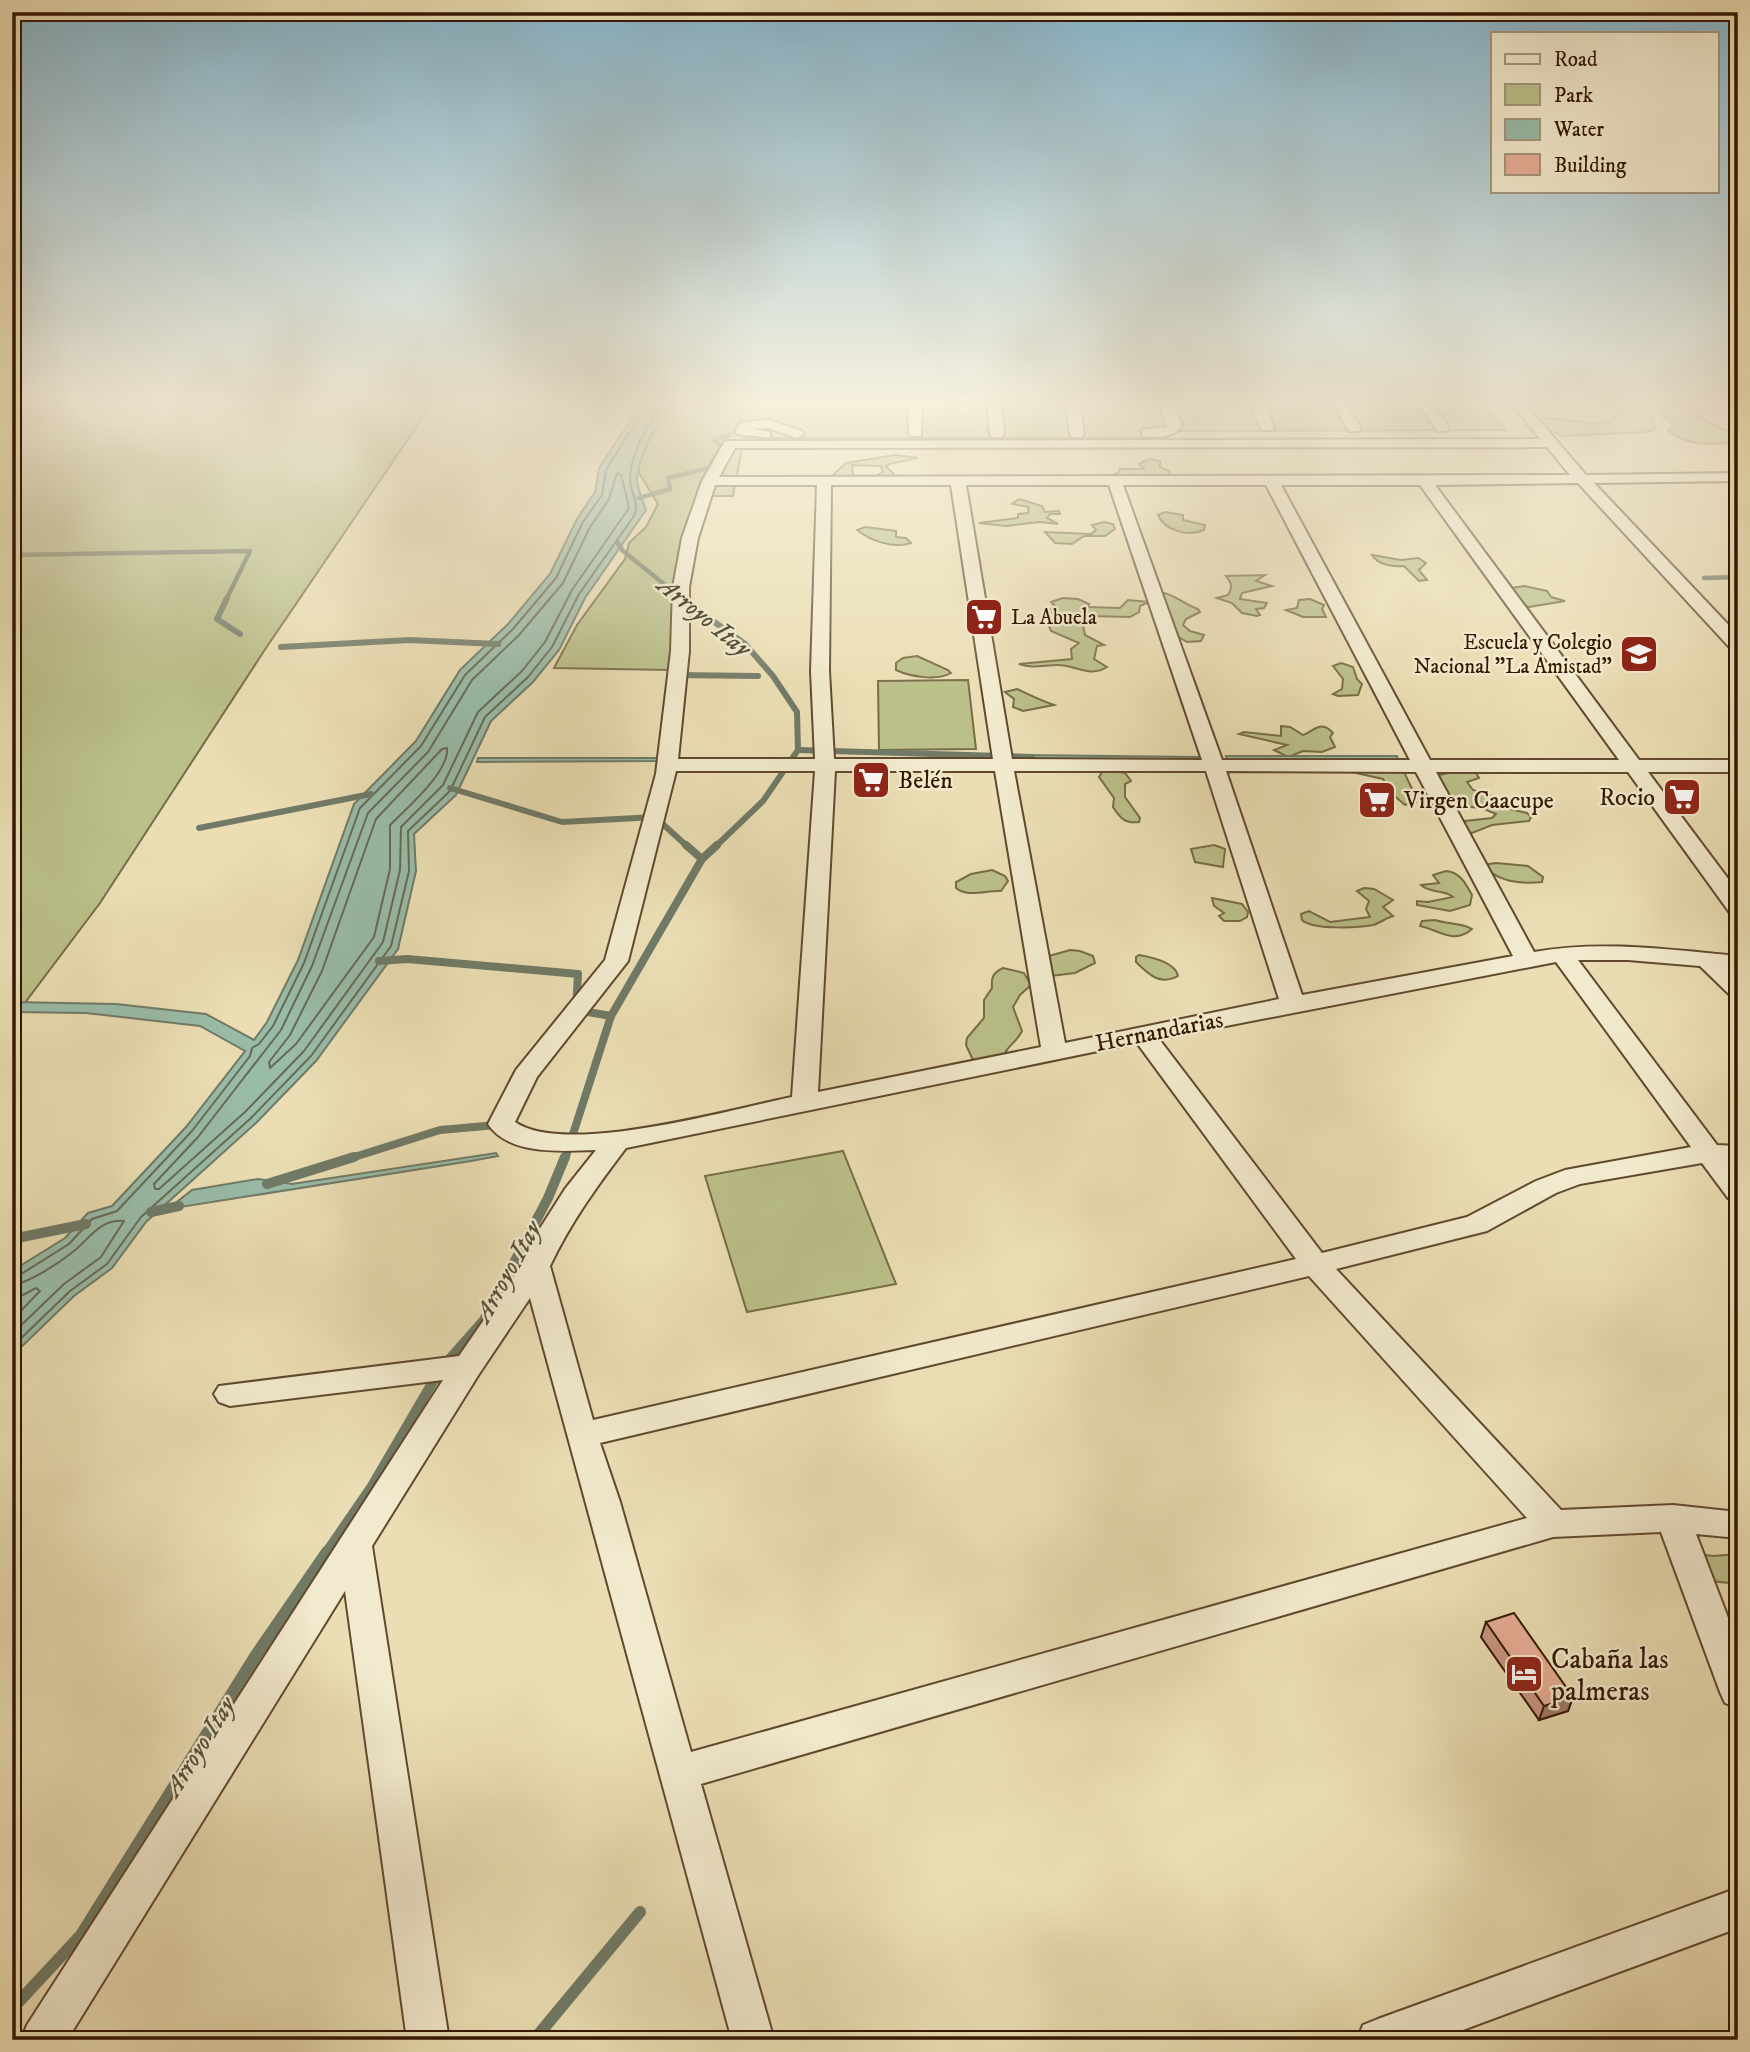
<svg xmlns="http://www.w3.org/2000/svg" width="1750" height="2052" viewBox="0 0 1750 2052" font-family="'IM FELL DW Pica',serif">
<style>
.green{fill:#bbc08a;stroke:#776c46;stroke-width:2}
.water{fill:#99bca9;stroke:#707a66;stroke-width:2}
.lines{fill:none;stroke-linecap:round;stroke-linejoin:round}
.shore{stroke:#666a55;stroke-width:2}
.stream-far4{stroke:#707a66;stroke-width:4.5}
.stream-far3{stroke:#707a66;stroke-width:6}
.stream-far2{stroke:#707a66;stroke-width:8}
.stream-far1{stroke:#707a66;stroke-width:10}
.stream{stroke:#707a66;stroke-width:12}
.minor-casing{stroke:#61492e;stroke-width:4}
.minor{fill:#f2eace;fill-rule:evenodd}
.wall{fill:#c89682;stroke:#331701;stroke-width:2}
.shaded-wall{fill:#a27a6a;stroke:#331701;stroke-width:2}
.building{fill:#e8ae97;stroke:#331701;stroke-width:2}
.labels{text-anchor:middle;stroke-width:5;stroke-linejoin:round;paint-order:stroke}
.far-poi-label{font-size:21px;fill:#331701;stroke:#f2eace;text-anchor:start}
.poi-label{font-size:24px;fill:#331701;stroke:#f2eace;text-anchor:start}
.street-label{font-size:24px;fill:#331701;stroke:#f2eace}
.water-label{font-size:26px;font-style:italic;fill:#57513c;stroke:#f2eace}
.near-poi-label{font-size:28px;fill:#331701;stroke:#f2eace;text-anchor:start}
</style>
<rect width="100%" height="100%" fill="#ebdeb4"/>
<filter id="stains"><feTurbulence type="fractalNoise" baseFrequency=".00286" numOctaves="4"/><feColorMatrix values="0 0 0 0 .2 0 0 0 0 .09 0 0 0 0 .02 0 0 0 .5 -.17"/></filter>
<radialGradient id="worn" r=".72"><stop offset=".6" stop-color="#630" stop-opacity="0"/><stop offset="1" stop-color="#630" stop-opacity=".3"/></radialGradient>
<g class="green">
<path d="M12,404H432L266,648L100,903L12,1020Z"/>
<path d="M661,404H1483L1506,430L1166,431L1167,438H744L733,496H699L670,670L554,668L577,625L625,559L629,543L646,527L658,504L639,473L638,460Z"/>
<path d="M1598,404H1633L1655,417L1652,421L1656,429L1648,432L1563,436L1538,425L1536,420C1563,414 1587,429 1614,420V416L1627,414Z"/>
<path d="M1674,405C1697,411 1715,431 1738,433V443C1713,443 1689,448 1668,430L1675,424L1663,416L1658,409L1662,406Z"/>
<path d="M895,455L918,458L889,464L886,467L894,474L892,477H874L883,472L881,466L852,465L853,478L832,476L846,463Z"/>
<path d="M1149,459L1160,461V467L1169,471L1171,477L1109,476L1118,473L1120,469H1144L1139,464Z"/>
<path d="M1019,499L1042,506L1045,512L1059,511L1060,514H1050L1047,518L1058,524L1039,522L1006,526L979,523L1018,518V514L1028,513L1029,507L1012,504Z"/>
<path d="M1165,512L1183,515V520L1205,525L1204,530C1189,537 1165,531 1158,515Z"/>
<path d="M1104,522L1113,524L1115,529L1105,536H1084L1072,544L1055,543L1045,532L1091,534L1096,530L1092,525Z"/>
<path d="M865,527L896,531V537L906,538L911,543C894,549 871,541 857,530Z"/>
<path d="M1372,555L1401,560L1418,558L1426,563L1419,570L1427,580L1419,581L1404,566C1393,567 1378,565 1372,555Z"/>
<path d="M1265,575L1256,581L1272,586L1242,593L1240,599L1267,603L1264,608L1256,609L1260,615L1257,616L1242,613L1232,603L1217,598L1228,595C1233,586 1232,584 1226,576Z"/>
<path d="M1524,586L1547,591L1551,597L1565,601L1529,607L1521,605L1511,588Z"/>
<path d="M1164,593C1177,596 1185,605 1198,609L1200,612L1186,619L1183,625L1190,631L1204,635L1201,641L1187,642L1172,633L1160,596Z"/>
<path d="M1063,598L1078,599L1089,604L1088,607L1120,608L1128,600L1149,602L1140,606L1139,612L1130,617L1087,616L1076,619L1052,612L1051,609L1056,607L1051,602Z"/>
<path d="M1310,599L1324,605L1322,609L1326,617H1303L1286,610L1297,608L1299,600Z"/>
<path d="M1069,622L1083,625L1085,635L1104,645L1097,646L1094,659L1107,667C1090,678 1075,665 1058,665C1044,665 1032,669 1019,664L1072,659L1071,649L1079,643L1051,631L1048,624Z"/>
<path d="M917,656L948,670L951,673C937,681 911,677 896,670V663L903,658Z"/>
<path d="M1341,663L1353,667L1357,679L1362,684L1358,695L1338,696L1333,694L1342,689L1343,679L1333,666Z"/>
<path d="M968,680L976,749L879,750L878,681Z"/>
<path d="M1017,689C1030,695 1040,700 1054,705L1023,711L1013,707L1014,699L1005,692Z"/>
<path d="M1281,726L1290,727L1303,735C1314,731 1321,719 1333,733L1330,737L1335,747L1322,752L1303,751L1288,757L1274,750L1287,745L1239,734L1244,732L1281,736Z"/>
<path d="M1109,770L1125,773L1131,781L1125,784V797L1140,818L1139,822C1125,824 1120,818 1113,807L1114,798L1099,777L1102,772Z"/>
<path d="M1460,770L1476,773L1479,778L1467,782L1473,790L1490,795L1484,803L1527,813L1531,817L1529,821L1492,825L1472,833L1463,830L1465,821L1492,818L1496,814L1482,808L1448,805L1432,777Z"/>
<path d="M1347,771L1404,772L1415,795L1416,802L1405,805L1390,792L1383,779Z"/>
<path d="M1214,845L1225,849L1223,867L1195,862L1191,849Z"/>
<path d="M1496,863L1528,866L1543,877L1542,882C1523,884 1502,883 1487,869L1489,864Z"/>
<path d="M992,870L1005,876L1008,881L1001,891C987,890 968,898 956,888V882L971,874Z"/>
<path d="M1446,871C1460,872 1466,884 1472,895L1470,905L1450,911L1417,905V901L1428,902L1453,897C1445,889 1430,894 1421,885L1439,883L1433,875Z"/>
<path d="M1364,888L1374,889L1393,900L1383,907L1393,916C1386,918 1380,923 1373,925C1358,928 1312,930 1302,920L1301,914L1309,911L1330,922L1370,917L1366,909L1369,901L1357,891Z"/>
<path d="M1212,898L1242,904L1248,912L1247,917L1240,921H1224L1219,916L1224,913L1214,906Z"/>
<path d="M1435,920C1446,924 1463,923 1472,929C1454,945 1439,930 1420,926L1422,921Z"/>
<path d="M1070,950L1080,951L1093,956L1095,963L1075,973L1051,976L1038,959Z"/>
<path d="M1139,955C1151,957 1175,962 1178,976C1160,986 1148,974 1136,962V957Z"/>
<path d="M1003,968L1024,973L1031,985L1020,995L1013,1007L1022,1031C1016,1044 1005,1046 1002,1061L981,1063L972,1058L966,1045L967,1038L984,1018V1000L992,988C991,977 993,973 1003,968Z"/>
<path d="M843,1151L896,1284L747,1312L705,1176Z"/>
<path d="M1697,1554L1713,1556L1738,1554V1584L1711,1581Z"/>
</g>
<g class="water">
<path d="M641,404H675C658,414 639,458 637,477C636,487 643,500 646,510L585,598L559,650L533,682L491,721L456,795L414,834L416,871L398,949L316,1061L256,1123L146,1222L112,1268L74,1296L12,1356V1271L65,1238L88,1213L112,1206L186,1127L245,1051L200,1026L86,1013L12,1012V1002L116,1004L206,1014L254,1040L267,1022L298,960L354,804L416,741L460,670L508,624L550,574L577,519L595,492L599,468Z"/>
<path d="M1022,755L1199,757V759H1022Z"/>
<path d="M1226,756H1397L1398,759H1227Z"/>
<path d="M478,758H658L657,761L477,762Z"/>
<path d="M496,1153L498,1156L471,1161L168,1209L192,1190L258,1179L292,1184Z"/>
</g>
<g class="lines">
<g class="shore">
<path d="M617,473L621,475L629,507L627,511L572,590L545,642L522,671L478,712L443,785L401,827L400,870L383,942L304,1051L245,1112L159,1189H155L154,1184L198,1137L281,1030L312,966L368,813L428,752L472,680L519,635L563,583L590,527L609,499Z"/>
<path d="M447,748C450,771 406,809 390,825V869L374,937L296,1044L270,1068L269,1062L290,1035L322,971L376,819L442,749Z"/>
<path d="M12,1277L18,1276L69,1244L92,1219L117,1211L192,1131L250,1056L252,1048L259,1044L273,1026L304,963L360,808L421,746L465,675L513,629L556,578L583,522L602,495L606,470L647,404"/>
<path d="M12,1286C33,1280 58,1264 74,1251C91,1237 100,1219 124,1221L101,1257L64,1284L12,1334"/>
<path d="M12,1296L23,1295L36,1288L40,1291L12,1320"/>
<path d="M12,1347L70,1291L107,1264L141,1217L251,1118L311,1056L391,946L409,871L408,831L450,791L485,717L528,677L552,647L579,594L634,516C640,502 630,493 630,479C630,453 648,425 662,404"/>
</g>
<g class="stream-far4">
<path d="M639,498L670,489L668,478L709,468L722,446L713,440L730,435"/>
<path d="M618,543L623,551L684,600"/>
<path d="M12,555L250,551L226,600"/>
<path d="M1704,578L1738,577"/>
</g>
<g class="stream-far3">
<path d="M227,598L217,619L240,634"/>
<path d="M681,598L745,644L773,676L797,712L798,750L763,801L715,847"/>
<path d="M281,647L409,640L498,644"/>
<path d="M676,675L758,676"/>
<path d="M798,750L1032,757"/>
<path d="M450,788L562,822L655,817L688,847"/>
<path d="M199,828L371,794"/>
</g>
<g class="stream-far2">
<path d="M686,845L702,859"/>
<path d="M379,961L407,959L578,974L576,1010L611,1016"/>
<path d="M348,1159L440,1130L497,1125"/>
<path d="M565,1159L611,1016L702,859L717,845"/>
</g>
<g class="stream-far1">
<path d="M267,1184L354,1157"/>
<path d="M151,1212L179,1206"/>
<path d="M12,1239L86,1224"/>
<path d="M446,1363L484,1320L548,1198L565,1157"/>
<path d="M326,1553L372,1486L438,1373"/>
</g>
<g class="stream">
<path d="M12,2009L81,1935L256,1655L327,1552"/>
<path d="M534,2040L640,1912"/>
</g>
<defs>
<g id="minor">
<path d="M908,404H922L921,436H911L909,433Z"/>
<path d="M987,404H1001L1004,434L1002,437H992L990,434Z"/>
<path d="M1066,404H1080L1084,434L1082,437H1072L1070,434Z"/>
<path d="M1159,404H1173L1182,425C1175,438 1156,438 1142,436V430L1167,427Z"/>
<path d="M1250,404H1264L1274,427L1272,430H1262Z"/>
<path d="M1333,404H1346L1361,428L1359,431H1349Z"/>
<path d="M1420,404H1433L1449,428L1447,431H1437Z"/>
<path d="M1512,404H1525L1586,475L1738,473V481L1594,483L1738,635V651L1732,650L1578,483L1435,485L1639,760H1738V772H1648L1738,892V915L1730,913L1628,772H1436L1534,952C1602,940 1670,950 1738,956V970L1730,969L1738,977V997L1730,995L1700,966L1628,960H1578L1717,1145L1738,1146V1164L1731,1163L1738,1172V1201L1728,1198L1702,1163L1580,1184L1556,1193L1487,1231L1336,1269L1561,1510L1673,1505L1738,1512V1538L1696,1534L1738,1644V1708L1725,1703L1720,1692L1661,1532L1553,1537L701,1784L774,2040H732L530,1298L479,1374L372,1546L449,2040H407L345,1591L67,2040H21L27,2025L443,1380L230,1406L219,1402L214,1394L219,1386L459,1356L523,1263L539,1230L565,1189L596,1150C563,1151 509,1156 488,1124L516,1070L605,960L656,774L671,651L673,587L682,538L702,481L725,441L1540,439ZM1547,447L1570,475L719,477L735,448ZM715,485H817L811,671L815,759H678L689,651V587L698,538ZM831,485H951L993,759H834L829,671ZM966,485H1109L1202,760L1012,759ZM1123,485H1266L1410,760H1222ZM1281,485H1420L1619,760H1430ZM676,771H815L792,1097C732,1109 565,1157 515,1122L537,1077L628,961ZM835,771H995L1041,1047L818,1092ZM1014,771H1206L1279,999L1065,1043ZM1226,771L1416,772L1513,956L1302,995ZM1556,962L1691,1147L1565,1170L1536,1181L1467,1217L1322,1253L1159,1039ZM1137,1043L1296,1259L593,1420L550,1266C571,1222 597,1186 626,1148ZM1309,1276L1527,1518L691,1752L620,1502L600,1443Z"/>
<path d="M769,420L802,431L804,434L797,438L768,428L753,429L770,432V438L737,434L735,431L741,422Z"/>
<path d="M1738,1888V1928L1436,2040H1357L1363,2025L1378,2019Z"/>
</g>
</defs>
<use href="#minor" class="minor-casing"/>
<use href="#minor" class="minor"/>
</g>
<path class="wall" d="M1486,1622L1573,1697L1568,1711L1539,1720L1481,1637Z"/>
<path class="shaded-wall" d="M1573,1697L1568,1711L1539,1720L1544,1706Z"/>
<path class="building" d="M1514,1613L1573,1697L1544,1706L1486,1622Z"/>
<linearGradient id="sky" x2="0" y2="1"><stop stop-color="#88b7cf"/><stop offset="0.58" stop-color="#f6f0dd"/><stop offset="1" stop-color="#f6f0dd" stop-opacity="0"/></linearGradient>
<rect width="1750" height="692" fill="url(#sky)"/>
<defs>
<symbol id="supermarket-square" viewBox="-11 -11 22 22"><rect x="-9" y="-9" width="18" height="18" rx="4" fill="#8f2418" stroke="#f2eace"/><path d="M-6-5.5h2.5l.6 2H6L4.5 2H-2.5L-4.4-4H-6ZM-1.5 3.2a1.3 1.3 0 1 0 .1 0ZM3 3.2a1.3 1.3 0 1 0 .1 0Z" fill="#fff"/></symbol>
<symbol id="school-square" viewBox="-11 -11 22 22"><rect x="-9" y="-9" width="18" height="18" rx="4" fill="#8f2418" stroke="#f2eace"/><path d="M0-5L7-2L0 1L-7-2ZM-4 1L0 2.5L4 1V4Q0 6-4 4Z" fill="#fff"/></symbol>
<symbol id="hotel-square" viewBox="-11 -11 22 22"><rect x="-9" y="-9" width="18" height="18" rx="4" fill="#8f2418" stroke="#f2eace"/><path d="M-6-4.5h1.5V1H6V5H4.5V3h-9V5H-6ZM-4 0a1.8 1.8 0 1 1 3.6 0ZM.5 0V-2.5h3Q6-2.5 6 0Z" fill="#fff"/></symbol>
</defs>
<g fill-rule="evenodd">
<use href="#supermarket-square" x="962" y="595" width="44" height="44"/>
<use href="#school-square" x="1617" y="632" width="44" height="44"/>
<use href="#supermarket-square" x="849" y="758" width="44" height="44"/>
<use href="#supermarket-square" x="1660" y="775" width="44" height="44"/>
<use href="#supermarket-square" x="1355" y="778" width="44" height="44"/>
<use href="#hotel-square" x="1502" y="1652" width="44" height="44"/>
</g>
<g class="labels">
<g class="far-poi-label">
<text x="1011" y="624">La Abuela</text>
<text x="1612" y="649" text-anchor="end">Escuela y Colegio<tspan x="1612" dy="24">Nacional "La Amistad"</tspan></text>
</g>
<g class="poi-label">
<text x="898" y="788">Belén</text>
<text x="1655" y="805" text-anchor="end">Rocio</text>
<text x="1404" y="808">Virgen Caacupe</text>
</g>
<g class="street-label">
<text transform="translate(1159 1031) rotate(-11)" y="8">Hernandarias</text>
</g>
<g class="water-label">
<text transform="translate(705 616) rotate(39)" y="9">Arroyo Itay</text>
<text transform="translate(507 1271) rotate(-61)" y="9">Arroyo Itay</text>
<text transform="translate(199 1746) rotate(-58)" y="9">Arroyo Itay</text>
</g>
<g class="near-poi-label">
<text x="1551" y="1668">Cabaña las<tspan x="1551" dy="32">palmeras</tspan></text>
</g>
</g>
<rect width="1750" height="2052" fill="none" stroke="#ebdeb4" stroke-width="42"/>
<rect x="14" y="14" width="1722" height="2024" fill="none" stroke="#331701" stroke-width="3.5"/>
<rect x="21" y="21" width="1708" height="2010" fill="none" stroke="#331701" stroke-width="2"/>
<rect x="1491" y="32" width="228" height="161" fill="#f2eace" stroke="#a6967c" stroke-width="2"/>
<rect x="1505" y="54" width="35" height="10" fill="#f2eace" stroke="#a6967c" stroke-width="2"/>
<text x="1554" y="66" font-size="21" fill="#331701">Road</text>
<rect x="1505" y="84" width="35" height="21" fill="#bbc08a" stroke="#a6967c" stroke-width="2"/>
<text x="1554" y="102" font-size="21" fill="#331701">Park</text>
<rect x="1505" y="119" width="35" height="21" fill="#99bca9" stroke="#a6967c" stroke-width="2"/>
<text x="1554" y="136" font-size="21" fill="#331701">Water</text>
<rect x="1505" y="154" width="35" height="21" fill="#e8ae97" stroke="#a6967c" stroke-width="2"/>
<text x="1554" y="172" font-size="21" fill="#331701">Building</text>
<rect width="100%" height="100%" filter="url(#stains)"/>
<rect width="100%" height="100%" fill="url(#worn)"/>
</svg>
